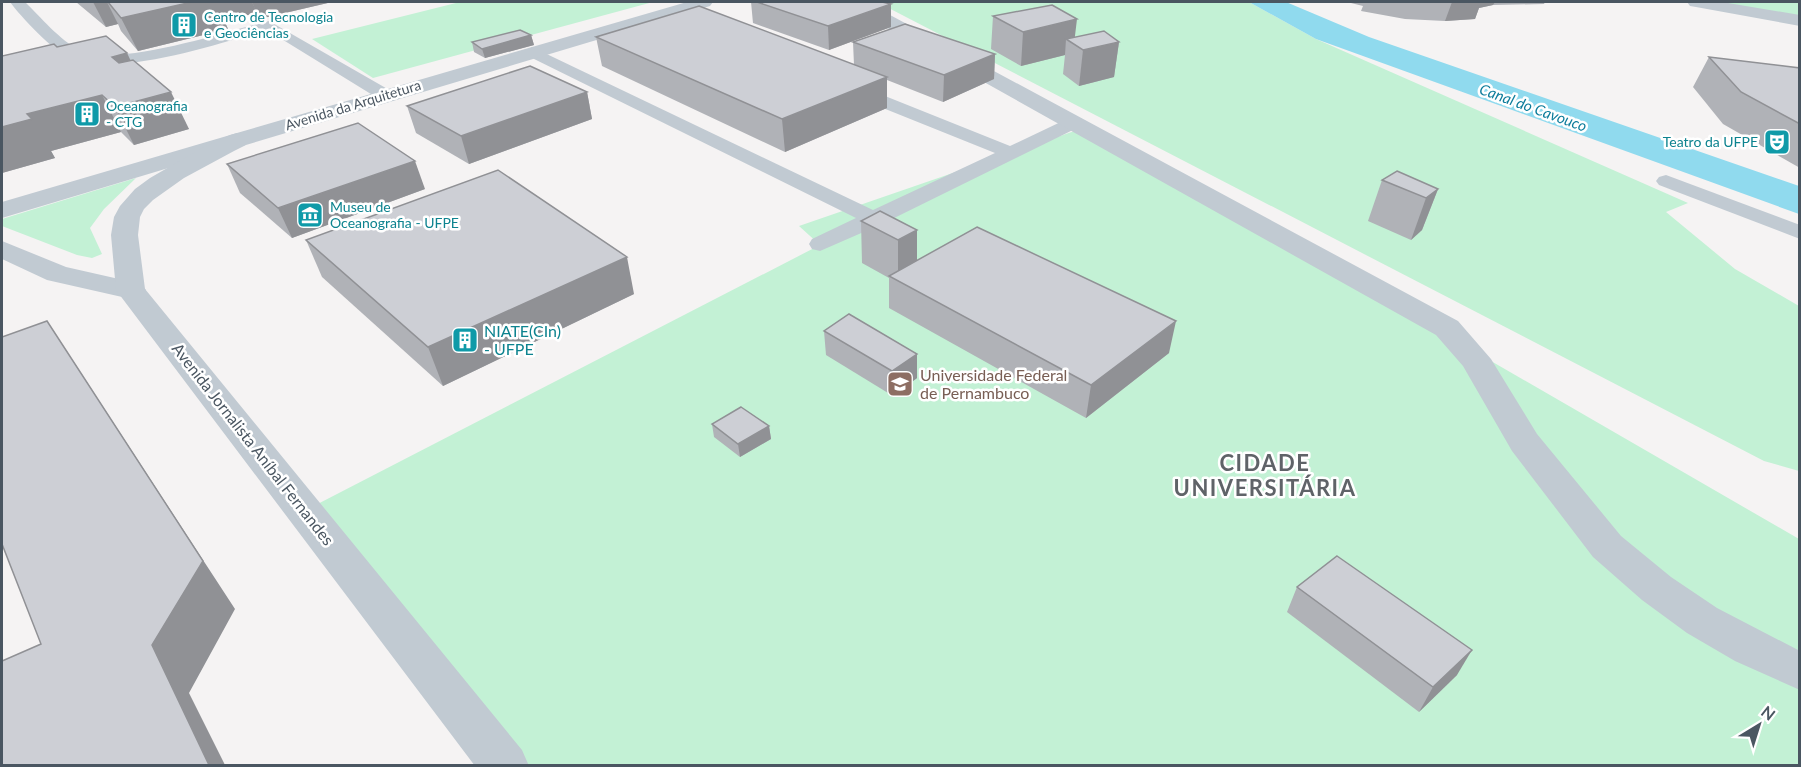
<svg xmlns="http://www.w3.org/2000/svg" width="1801" height="767" viewBox="0 0 1801 767" font-family="Lato,sans-serif">
<style>
.green{fill:#c3f1d5}
.water{fill:#90daee}
.lines{fill:none;stroke-linecap:round;stroke-linejoin:round}
.service{fill:#c1cad2;fill-rule:evenodd}
.minor{fill:#c1cad2;fill-rule:evenodd}
.tertiary{fill:#c1cad2;fill-rule:evenodd}
.wall{fill:#b0b2b7}
.shaded-wall{fill:#909195}
.building{fill:#cdcfd5;stroke:#909195;stroke-width:1.5}
.labels{text-anchor:middle;stroke-width:5;stroke-linejoin:round;paint-order:stroke}
.far-culture-label{font-size:14px;fill:#0d838f;stroke:#fff;text-anchor:start}
.far-street-label{font-size:14px;fill:#4a5661;stroke:#fff}
.far-water-label{font-size:15px;font-style:italic;fill:#0c7c9b;stroke:#fff}
.culture-label{font-size:16px;fill:#0d838f;stroke:#fff;text-anchor:start}
.education-label{font-size:16px;fill:#785e54;stroke:#fff;text-anchor:start}
.street-label{font-size:16px;fill:#4a5661;stroke:#fff}
.district-label{font-size:22px;font-weight:bold;letter-spacing:1.5px;fill:#5f6368;stroke:#fff}
</style>
<rect width="100%" height="100%" fill="#f5f3f3"/>
<g class="green">
<path d="M460,2H653L373,78L312,39Z"/>
<path d="M877,2H1249L1316,39L1688,203L1666,212L1735,269L1799,306V471L1764,461Z"/>
<path d="M1692,2H1799V23Z"/>
<path d="M1086,127L1799,539V765H510L306,510L820,245L799,226Z"/>
<path d="M136,178L104,209L90,228L102,254L92,258L77,255L2,226V219Z"/>
</g>
<path class="water" d="M1249,2H1286L1369,37L1799,186V214L1316,39Z"/>
<g class="lines">
<g class="service">
<path d="M10,2H25C41,17 59,40 80,50C119,68 226,31 269,21L391,91L394,95L391,99H379L267,30C216,44 120,78 70,58C53,51 21,17 10,2Z"/>
<path d="M532,47L873,210L995,153L848,94L845,90L848,86H860L1010,146L1069,118H1081L1084,122L1081,126L882,224L820,251L812,249L809,244L812,239L856,218L526,55L524,52Z"/>
<path d="M1666,175L1800,225V239L1659,185L1656,181L1659,177Z"/>
</g>
<g class="minor">
<path d="M845,2H866L1458,321L1491,359L1537,434L1621,536L1671,577L1717,608L1800,651V690L1735,661L1687,633L1642,600L1593,557L1512,451L1463,366L1436,335L848,6Z"/>
<path d="M237,133L245,135L249,140L245,145L2,218V202Z"/>
<path d="M2,241L66,267L141,284L146,290L141,296L131,299L47,280L2,259Z"/>
</g>
<g class="tertiary">
<path d="M687,2H713L710,6L246,145L234,151L184,178L153,200L144,209L140,217L138,235L145,289L522,750L529,766H475L116,290L111,235L114,217L120,206L135,189L150,178L202,148L230,135Z"/>
<path d="M1687,2H1722L1800,15V26L1696,7L1690,6Z"/>
</g>
</g>
<g class="wall">
<path d="M76,2H332L259,19L257,13L224,20L228,29L138,51L121,31L118,24L106,27Z"/>
<path d="M751,2H882L891,27L829,50L753,23Z"/>
<path d="M1347,2H1545L1544,4L1493,5L1479,8L1475,19L1445,21L1405,19L1361,11L1363,6Z"/>
<path d="M993,16L1075,37L1119,42L1114,77L1079,86L1063,74L1065,55L1021,66L991,49Z"/>
<path d="M531,35L534,45L485,58L474,52L472,42Z"/>
<path d="M596,37L854,65L853,42L995,54L994,79L943,102L887,80V108L785,152L602,66Z"/>
<path d="M57,47L127,53L130,60L189,129L134,145L121,132L51,151L55,158L2,173V56Z"/>
<path d="M1709,57L1800,68V168L1723,124L1693,87Z"/>
<path d="M587,92L592,119L469,164L416,133L407,106Z"/>
<path d="M227,164L425,189L292,238L240,193Z"/>
<path d="M1382,180L1438,189L1422,230L1411,240L1368,221Z"/>
<path d="M880,211L917,260L1169,353L1086,418L889,308V278L862,263L861,221Z"/>
<path d="M306,240L634,294L443,386L322,277Z"/>
<path d="M824,331L917,378L893,396L826,355Z"/>
<path d="M712,424L769,426L771,439L740,457L714,437Z"/>
<path d="M1297,587L1457,675L1419,712L1287,612Z"/>
</g>
<g class="shaded-wall">
<path d="M93,2H107L118,24L106,27Z"/>
<path d="M168,2H252L257,13L224,20L228,29L138,51L121,18Z"/>
<path d="M252,2H332L259,19Z"/>
<path d="M1452,2H1495L1493,5L1479,8L1475,19L1445,21Z"/>
<path d="M891,4V27L829,50L828,26Z"/>
<path d="M1077,19L1074,44L1066,39L1065,55L1021,66L1023,32Z"/>
<path d="M531,35L534,45L485,58L482,49Z"/>
<path d="M1119,42L1114,77L1079,86L1083,50Z"/>
<path d="M127,53L144,89L112,57Z"/>
<path d="M995,54L994,79L943,102L944,75Z"/>
<path d="M887,77V108L785,152L782,119Z"/>
<path d="M171,92L189,129L134,145L115,107Z"/>
<path d="M587,92L592,119L469,164L461,136Z"/>
<path d="M102,95L121,132L51,151L55,158L2,173V127L27,114Z"/>
<path d="M415,161L425,189L292,238L278,208Z"/>
<path d="M1438,189L1422,230L1411,240L1426,198Z"/>
<path d="M917,230V273L898,281V240Z"/>
<path d="M627,257L634,294L443,386L428,347Z"/>
<path d="M47,321L235,609L189,693L225,765H209L152,645Z"/>
<path d="M1176,321L1169,353L1086,418L1091,385Z"/>
<path d="M917,354V378L893,396L892,371Z"/>
<path d="M769,426L771,439L740,457L738,444Z"/>
<path d="M1472,650L1457,675L1419,712L1433,687Z"/>
</g>
<g class="building">
<path d="M108,2H192L121,18Z"/>
<path d="M757,2H882L891,4L828,26Z"/>
<path d="M1052,5L1077,19L1023,32L993,16Z"/>
<path d="M699,6L887,77L782,119L596,37Z"/>
<path d="M905,24L995,54L944,75L853,42Z"/>
<path d="M520,30L531,35L482,49L472,42Z"/>
<path d="M1104,31L1119,42L1083,50L1066,39Z"/>
<path d="M106,36L127,53L112,57L119,63L133,60L171,92L115,107L102,95L27,114L32,119L2,127V56L54,44L57,47Z"/>
<path d="M1709,57L1800,68V124L1741,92Z"/>
<path d="M530,66L587,92L461,136L407,106Z"/>
<path d="M358,123L415,161L278,208L227,164Z"/>
<path d="M498,170L627,257L428,347L306,240Z"/>
<path d="M1397,171L1438,189L1426,198L1382,180Z"/>
<path d="M880,211L917,230L898,240L861,221Z"/>
<path d="M977,227L1176,321L1091,385L889,276Z"/>
<path d="M849,314L917,354L892,371L824,331Z"/>
<path d="M47,321L203,561L152,645L209,765H2V661L41,644L2,544V337Z"/>
<path d="M741,407L769,426L738,444L712,424Z"/>
<path d="M1337,556L1472,650L1433,687L1297,587Z"/>
</g>
<defs>
<symbol id="building-square" viewBox="-11 -11 22 22"><rect x="-9" y="-9" width="18" height="18" rx="4" fill="#0f9aa8" stroke="#fff"/><path d="M-4-6H4V6H1V3H-1V6H-4ZM-2.5-4.3h1.7v1.8h-1.7ZM.8-4.3h1.7v1.8H.8ZM-2.5-1h1.7V.8h-1.7ZM.8-1h1.7V.8H.8Z" fill="#fff"/></symbol>
<symbol id="theatre-square" viewBox="-11 -11 22 22"><rect x="-9" y="-9" width="18" height="18" rx="4" fill="#0f9aa8" stroke="#fff"/><path d="M-5-5.5Q0-4 5-5.5V0Q5 5 0 6Q-5 5-5 0ZM-3.3-2.5H-1v1.5H-3.3ZM1-2.5H3.3v1.5H1ZM-2.8 1Q0 5.5 2.8 1Z" fill="#fff"/></symbol>
<symbol id="museum-square" viewBox="-11 -11 22 22"><rect x="-9" y="-9" width="18" height="18" rx="4" fill="#0f9aa8" stroke="#fff"/><path d="M0-6L6-3V-2H-6V-3ZM-5-1h2V3h-2ZM-1-1h2V3h-2ZM3-1h2V3H3ZM-6 4H6V6H-6Z" fill="#fff"/></symbol>
<symbol id="university-square" viewBox="-11 -11 22 22"><rect x="-9" y="-9" width="18" height="18" rx="4" fill="#8d6e63" stroke="#fff"/><path d="M0-5L7-2L0 1L-7-2ZM-4 1L0 2.5L4 1V4Q0 6-4 4Z" fill="#fff"/></symbol>
</defs>
<g fill-rule="evenodd">
<use href="#building-square" x="169" y="10" width="30" height="30"/>
<use href="#building-square" x="72" y="99" width="30" height="30"/>
<use href="#theatre-square" x="1762" y="127" width="30" height="30"/>
<use href="#museum-square" x="295" y="200" width="30" height="30"/>
<use href="#building-square" x="450" y="325" width="30" height="30"/>
<use href="#university-square" x="885" y="369" width="30" height="30"/>
</g>
<g class="labels">
<g class="far-culture-label">
<text x="204" y="22">Centro de Tecnologia<tspan x="204" dy="16">e Geociências</tspan></text>
<text x="106" y="111">Oceanografia<tspan x="106" dy="16">- CTG</tspan></text>
<text x="1758" y="147" text-anchor="end">Teatro da UFPE</text>
<text x="330" y="212">Museu de<tspan x="330" dy="16">Oceanografia - UFPE</tspan></text>
</g>
<g class="far-street-label">
<text transform="translate(353 105) rotate(-17)" y="5">Avenida da Arquitetura</text>
</g>
<g class="far-water-label">
<text transform="translate(1533 108) rotate(20)" y="5">Canal do Cavouco</text>
</g>
<g class="culture-label">
<text x="484" y="337">NIATE(CIn)<tspan x="484" dy="18">- UFPE</tspan></text>
</g>
<g class="education-label">
<text x="920" y="381">Universidade Federal<tspan x="920" dy="18">de Pernambuco</tspan></text>
</g>
<g class="street-label">
<text transform="translate(253 444) rotate(52)" y="6">Avenida Jornalista Aníbal Fernandes</text>
</g>
<g class="district-label">
<text x="1265" y="471">CIDADE<tspan x="1265" dy="25">UNIVERSITÁRIA</tspan></text>
</g>
</g>
<rect width="1801" height="767" fill="none" stroke="#4a5661" stroke-width="6"/>
<g transform="translate(1759 725) rotate(38)" stroke="#ffffff" stroke-width="4.5" paint-order="stroke">
<path d="M0-4.5L10 22L0 15L-10 22Z" fill="#4a5661"/>
<text y="-9" font-size="16" font-weight="bold" text-anchor="middle" fill="#4a5661">N</text>
</g>
</svg>
